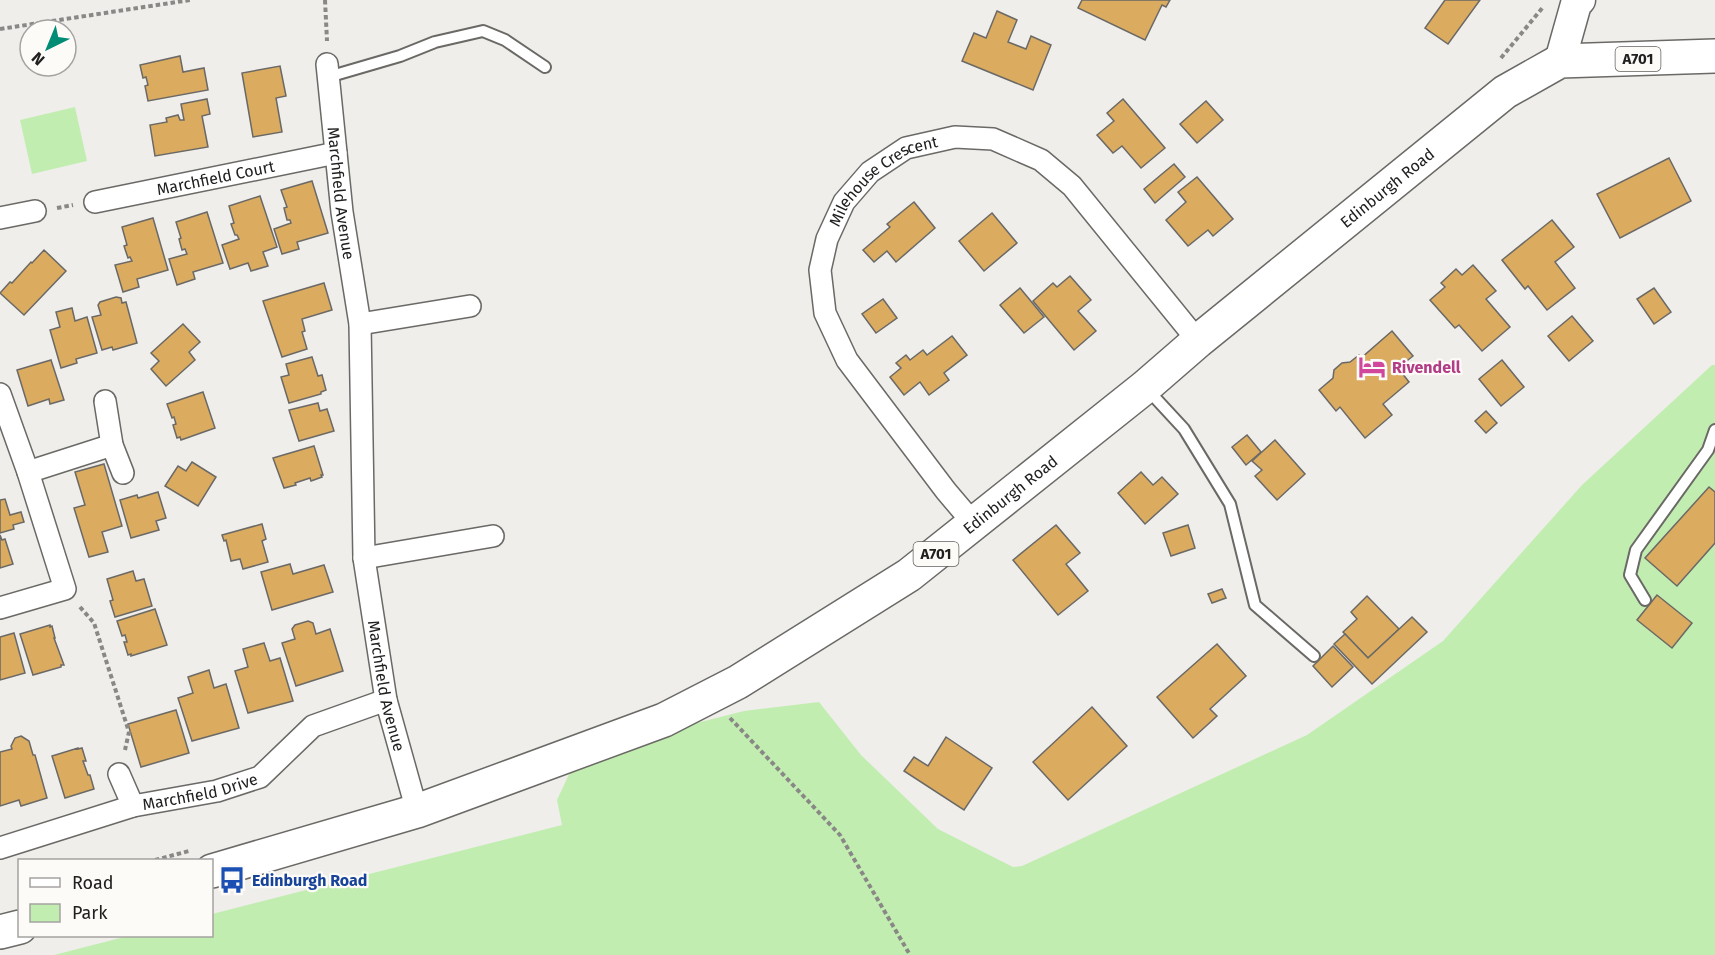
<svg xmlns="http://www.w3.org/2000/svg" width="1715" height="955" viewBox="0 0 1715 955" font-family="'Fira Sans',sans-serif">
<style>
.green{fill:#c2edb1}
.building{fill:#dbab60;stroke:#6a6966;stroke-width:1.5}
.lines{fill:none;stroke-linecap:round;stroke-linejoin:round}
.lane-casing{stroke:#6a6966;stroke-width:14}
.street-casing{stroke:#6a6966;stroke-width:24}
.secondary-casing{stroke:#6a6966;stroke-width:33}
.primary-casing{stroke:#6a6966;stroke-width:36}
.path{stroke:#898886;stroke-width:4;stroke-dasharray:4.5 3;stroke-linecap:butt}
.lane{stroke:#fff;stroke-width:10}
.street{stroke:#fff;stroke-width:21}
.secondary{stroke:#fff;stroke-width:30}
.primary{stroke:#fff;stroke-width:33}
.labels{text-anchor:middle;stroke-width:4.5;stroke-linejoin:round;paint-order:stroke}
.shield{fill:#fdfbf8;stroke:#636260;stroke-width:1.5}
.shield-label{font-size:15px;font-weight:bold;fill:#21201f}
.street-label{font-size:16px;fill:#21201f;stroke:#fdfbf8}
.hotel-label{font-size:16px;font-weight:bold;fill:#b23c85;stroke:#fdfbf8;text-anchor:start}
.transit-label{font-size:16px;font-weight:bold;fill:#164399;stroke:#fdfbf8;text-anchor:start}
</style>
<rect width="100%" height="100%" fill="#efeeeb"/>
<g class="green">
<path d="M75,107L87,161L32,174L20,120Z"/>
<path d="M1712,365H1715V955H54L128,936H212V914L562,825L557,800L571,770L665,731L744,711L819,702L861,755L938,829L1013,867L1022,866L1307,735L1443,641L1582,485Z"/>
</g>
<g class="building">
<path d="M1082,0H1170L1166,7L1162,5L1145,40L1078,8Z"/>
<path d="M1445,0H1480L1448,44L1425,28Z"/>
<path d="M997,11L1017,20L1008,42L1026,49L1031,36L1051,45L1033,90L962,61L974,33L986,38Z"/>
<path d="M180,56L183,72L204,68L208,90L148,101L145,86L148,85L146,77L143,78L140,65Z"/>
<path d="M280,66L286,96L276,98L282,132L253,137L242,73Z"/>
<path d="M207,99L210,114L202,116L208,147L155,156L150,125L167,122L166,118L178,115L180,120H184L181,104Z"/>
<path d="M1123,99L1165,148L1141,168L1122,146L1113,153L1097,135L1114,121L1107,113Z"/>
<path d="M1206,101L1223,120L1197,143L1180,124Z"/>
<path d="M1669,158L1691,201L1620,238L1597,194Z"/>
<path d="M1174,164L1185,177L1155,203L1144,189Z"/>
<path d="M1197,177L1233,219L1213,236L1208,230L1188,246L1166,220L1186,202L1178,192Z"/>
<path d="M312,181L328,233L297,242L299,249L282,254L274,229L291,223L290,220H287L284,208L287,207L281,190Z"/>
<path d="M260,196L277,247L263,252L268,266L251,271L248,263L230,269L222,245L239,239L237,235H235L231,224L234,223L229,206Z"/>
<path d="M914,202L935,228L896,262L887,251L874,262L863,250L890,227L887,224Z"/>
<path d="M207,212L223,263L193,272L195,279L177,285L169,259L187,254L185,249L182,250L179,239L181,238L176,222Z"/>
<path d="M992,213L1017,243L984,271L959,241Z"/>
<path d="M153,218L168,270L137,279L139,287L123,292L115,265L132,261L130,257L128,258L124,246L127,245L122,227Z"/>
<path d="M1552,220L1574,247L1555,262L1575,288L1547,310L1528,286L1525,289L1502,260Z"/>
<path d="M44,250L66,271L24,315L0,293L10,282L12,283L31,262L32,263Z"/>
<path d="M1473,265L1496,291L1486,299L1510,327L1482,351L1459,325L1455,328L1430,300L1445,287L1441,283L1456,269L1462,275Z"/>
<path d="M1070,276L1091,300L1078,311L1096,331L1074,350L1033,301L1053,283L1057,287Z"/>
<path d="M324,283L332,310L302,319L305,331L302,332L307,349L282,357L263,301Z"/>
<path d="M1020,288L1044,317L1024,333L1000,305Z"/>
<path d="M1654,288L1671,312L1654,324L1637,299Z"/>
<path d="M116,297L121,298L122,303L126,302L137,343L113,350L112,347L102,350L92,317L101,315L98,305L100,302Z"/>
<path d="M883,299L897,318L876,333L862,314Z"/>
<path d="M72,308L75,321L87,317L97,353L76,359L77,363L61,368L50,330L60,327L56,312Z"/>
<path d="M1572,316L1593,341L1569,361L1548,336Z"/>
<path d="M183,324L200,342L189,352L195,360L166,386L151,369L159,361L151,353Z"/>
<path d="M1392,331L1413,356L1398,368L1409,382L1383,404L1392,415L1365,438L1340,407L1336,411L1319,390L1333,378L1334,370L1342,363L1350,362L1359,355L1361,358Z"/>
<path d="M952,336L967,355L944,373L949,380L929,395L920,382L904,395L890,377L901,368L896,363L906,355L910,360L923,350L927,355Z"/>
<path d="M312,357L318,376L322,375L326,390L321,392V394L289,403L281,377L289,375L286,364Z"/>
<path d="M51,360L64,400L50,404L49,399L28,406L17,370Z"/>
<path d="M1502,360L1524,387L1501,406L1479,379Z"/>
<path d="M203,392L215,428L181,440L180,437L177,438L173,425L176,424L174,417L172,418L167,404Z"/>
<path d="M318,403L320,411L327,409L334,431L299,441L289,410Z"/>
<path d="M1486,411L1497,423L1486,433L1475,421Z"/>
<path d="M1247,435L1261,452L1246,465L1232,447Z"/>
<path d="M1275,440L1305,474L1277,500L1255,476L1262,470L1252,461Z"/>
<path d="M314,446L323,475H321L322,477L311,481L310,478L295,483L296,485L284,488L273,458Z"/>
<path d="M192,462L216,477L198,506L165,486L178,466L186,471Z"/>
<path d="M104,464L122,526L102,532L108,552L89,557L74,508L85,505L75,472Z"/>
<path d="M1141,472L1153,485L1162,477L1178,494L1145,524L1118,493Z"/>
<path d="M1709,487L1715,492V543L1677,586L1645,558Z"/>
<path d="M158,492L166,518L156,521L159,530L131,538L120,500L137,495L138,498Z"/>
<path d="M5,499L10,515L21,512L24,522L13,525L14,529L0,533V500Z"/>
<path d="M262,524L266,539L262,541L268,562L243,569L240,559L231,561L226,540L224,541L222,535Z"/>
<path d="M1056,525L1080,553L1066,564L1088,591L1058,615L1013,560Z"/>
<path d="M1188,525L1195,548L1171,556L1163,533Z"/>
<path d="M0,535L2,540L5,539L13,564L0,568Z"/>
<path d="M290,564L293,574L324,565L333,592L272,610L261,572Z"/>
<path d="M133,571L136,581L144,579L152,606L115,617L110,601L113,600L107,579Z"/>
<path d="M1222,589L1226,598L1212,603L1208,594Z"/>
<path d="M1657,595L1692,623L1672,648L1637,620Z"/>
<path d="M1367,596L1399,629L1368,658L1343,632L1357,619L1351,612Z"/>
<path d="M155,609L167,645L131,656V654L128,655L124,642H127L125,635L122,636L117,621Z"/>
<path d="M1412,617L1427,632L1372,684L1334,644L1345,634L1368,658Z"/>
<path d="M308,621L313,623L316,634L330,629L343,671L296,686L282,643L295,639L292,629L295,625Z"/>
<path d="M50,625V627L52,626L55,638H54L64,665H61V667L33,675L20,634Z"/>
<path d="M14,633L25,673L0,680V637Z"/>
<path d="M264,643L270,661L280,658L293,701L248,713L235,671L248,667L243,649Z"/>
<path d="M1217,644L1246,676L1210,709L1217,716L1193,738L1157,697Z"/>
<path d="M1333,646L1353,667L1332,687L1313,666Z"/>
<path d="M209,670L214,688L226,684L239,728L192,741L178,698L193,693L188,677Z"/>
<path d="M1092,707L1127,746L1068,800L1033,762Z"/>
<path d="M176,710L189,753L141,767L128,724Z"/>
<path d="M21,736L29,741L33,755H35L47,798L21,806L19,800L0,806V752L12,749L11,746L15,738Z"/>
<path d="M946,737L992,768L964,810L904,771L914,757L928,766Z"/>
<path d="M78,748V749L82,748L86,761H83L88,775H90L94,789L65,798L52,756Z"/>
</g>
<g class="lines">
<defs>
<g id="lane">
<path d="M328,77L400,56L435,42L483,31L505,40L545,67"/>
<path d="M1147,389L1184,429L1230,504L1255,605L1314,656"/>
<path d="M1645,600L1630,575L1636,550L1708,450L1715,430"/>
</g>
<g id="street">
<path id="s1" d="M327,64L342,212L360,324L364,558L386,700L417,811"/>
<path id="s2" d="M95,202L336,153"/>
<path d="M0,218L35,211"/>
<path d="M360,324L470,306"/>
<path d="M0,394L28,472L65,589L0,608"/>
<path d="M105,401L112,445L123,473"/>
<path d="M28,472L112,445"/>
<path id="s3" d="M974,524L946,491L847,360L825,313L820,270L827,239L844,202L870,172L906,148L955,137L993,139L1041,160L1072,186L1198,341"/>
<path d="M364,558L493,536"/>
<path d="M119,774L133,806"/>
<path id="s4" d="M0,848L133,806L217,791L260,777L313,726L386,700"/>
</g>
<path id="secondary" d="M1560,61L1576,4L1580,0"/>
<g id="primary">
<path id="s5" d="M212,871L417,811L664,720L738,682L909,575L1145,387L1198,341L1505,92L1560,61L1715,56"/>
<path d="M0,932L20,927"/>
</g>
</defs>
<use href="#lane" class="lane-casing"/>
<use href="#street" class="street-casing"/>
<use href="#secondary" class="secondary-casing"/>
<use href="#primary" class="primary-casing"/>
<g class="path">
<path d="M325,0L327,41"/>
<path d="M0,29L190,0"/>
<path d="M1501,58L1544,6"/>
<path d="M57,208L73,205"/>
<path d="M80,607L94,623L129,732L125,750"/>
<path d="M730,718L840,835L910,955"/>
<path d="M155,860L189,851"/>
</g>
<use href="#lane" class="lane"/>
<use href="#street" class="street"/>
<use href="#secondary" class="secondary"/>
<use href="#primary" class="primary"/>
</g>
<defs>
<symbol id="hotel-bare" viewBox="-9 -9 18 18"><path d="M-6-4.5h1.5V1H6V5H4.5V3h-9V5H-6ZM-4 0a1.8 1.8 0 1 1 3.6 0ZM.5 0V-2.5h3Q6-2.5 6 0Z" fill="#d1479c" stroke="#fdfbf8" stroke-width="2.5" paint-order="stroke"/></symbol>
<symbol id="bus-bare" viewBox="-9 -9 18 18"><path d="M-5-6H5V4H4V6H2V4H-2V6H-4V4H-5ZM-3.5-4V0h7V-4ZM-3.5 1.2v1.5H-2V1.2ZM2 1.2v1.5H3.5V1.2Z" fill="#1a4fb4" stroke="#fdfbf8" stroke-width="2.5" paint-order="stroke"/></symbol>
</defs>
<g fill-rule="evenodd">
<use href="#hotel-bare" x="1353" y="348" width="38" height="38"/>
<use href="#bus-bare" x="213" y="861" width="38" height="38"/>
</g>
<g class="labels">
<g class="shield">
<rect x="1615.5" y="47" width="45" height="24" rx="4.5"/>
<rect x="913.5" y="542" width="45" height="24" rx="4.5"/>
</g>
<g class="shield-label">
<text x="1638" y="64">A701</text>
<text x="936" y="559">A701</text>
</g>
<g class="street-label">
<text dy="6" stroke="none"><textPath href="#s2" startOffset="123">Marchfield Court</textPath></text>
<text dy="6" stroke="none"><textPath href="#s3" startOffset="420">Milehouse Crescent</textPath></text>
<text dy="6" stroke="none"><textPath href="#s5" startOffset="1377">Edinburgh Road</textPath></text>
<text dy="6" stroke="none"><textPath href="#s1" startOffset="130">Marchfield Avenue</textPath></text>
<text dy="6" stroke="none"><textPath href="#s5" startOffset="891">Edinburgh Road</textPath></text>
<text dy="6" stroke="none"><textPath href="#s1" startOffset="626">Marchfield Avenue</textPath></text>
<text dy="6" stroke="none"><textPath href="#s4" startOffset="208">Marchfield Drive</textPath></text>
</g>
<g class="hotel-label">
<text x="1392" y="373">Rivendell</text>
</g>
<g class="transit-label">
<text x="252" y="886">Edinburgh Road</text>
</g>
</g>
<rect x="18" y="859" width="195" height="78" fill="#fdfbf8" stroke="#a5a3a1" stroke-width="1.5"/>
<rect x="30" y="878" width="30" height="9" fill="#ffffff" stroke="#a5a3a1" stroke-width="1.5"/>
<text x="72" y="889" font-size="18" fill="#21201f">Road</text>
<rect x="30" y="904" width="30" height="18" fill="#c2edb1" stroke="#a5a3a1" stroke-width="1.5"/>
<text x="72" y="919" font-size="18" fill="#21201f">Park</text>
<g transform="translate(48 48) rotate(223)"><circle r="28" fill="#fdfbf8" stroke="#a5a3a1" stroke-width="1.5"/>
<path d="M0-4.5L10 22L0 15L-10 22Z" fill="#008c75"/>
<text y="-9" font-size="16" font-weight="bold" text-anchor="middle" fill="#21201f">N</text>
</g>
</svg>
